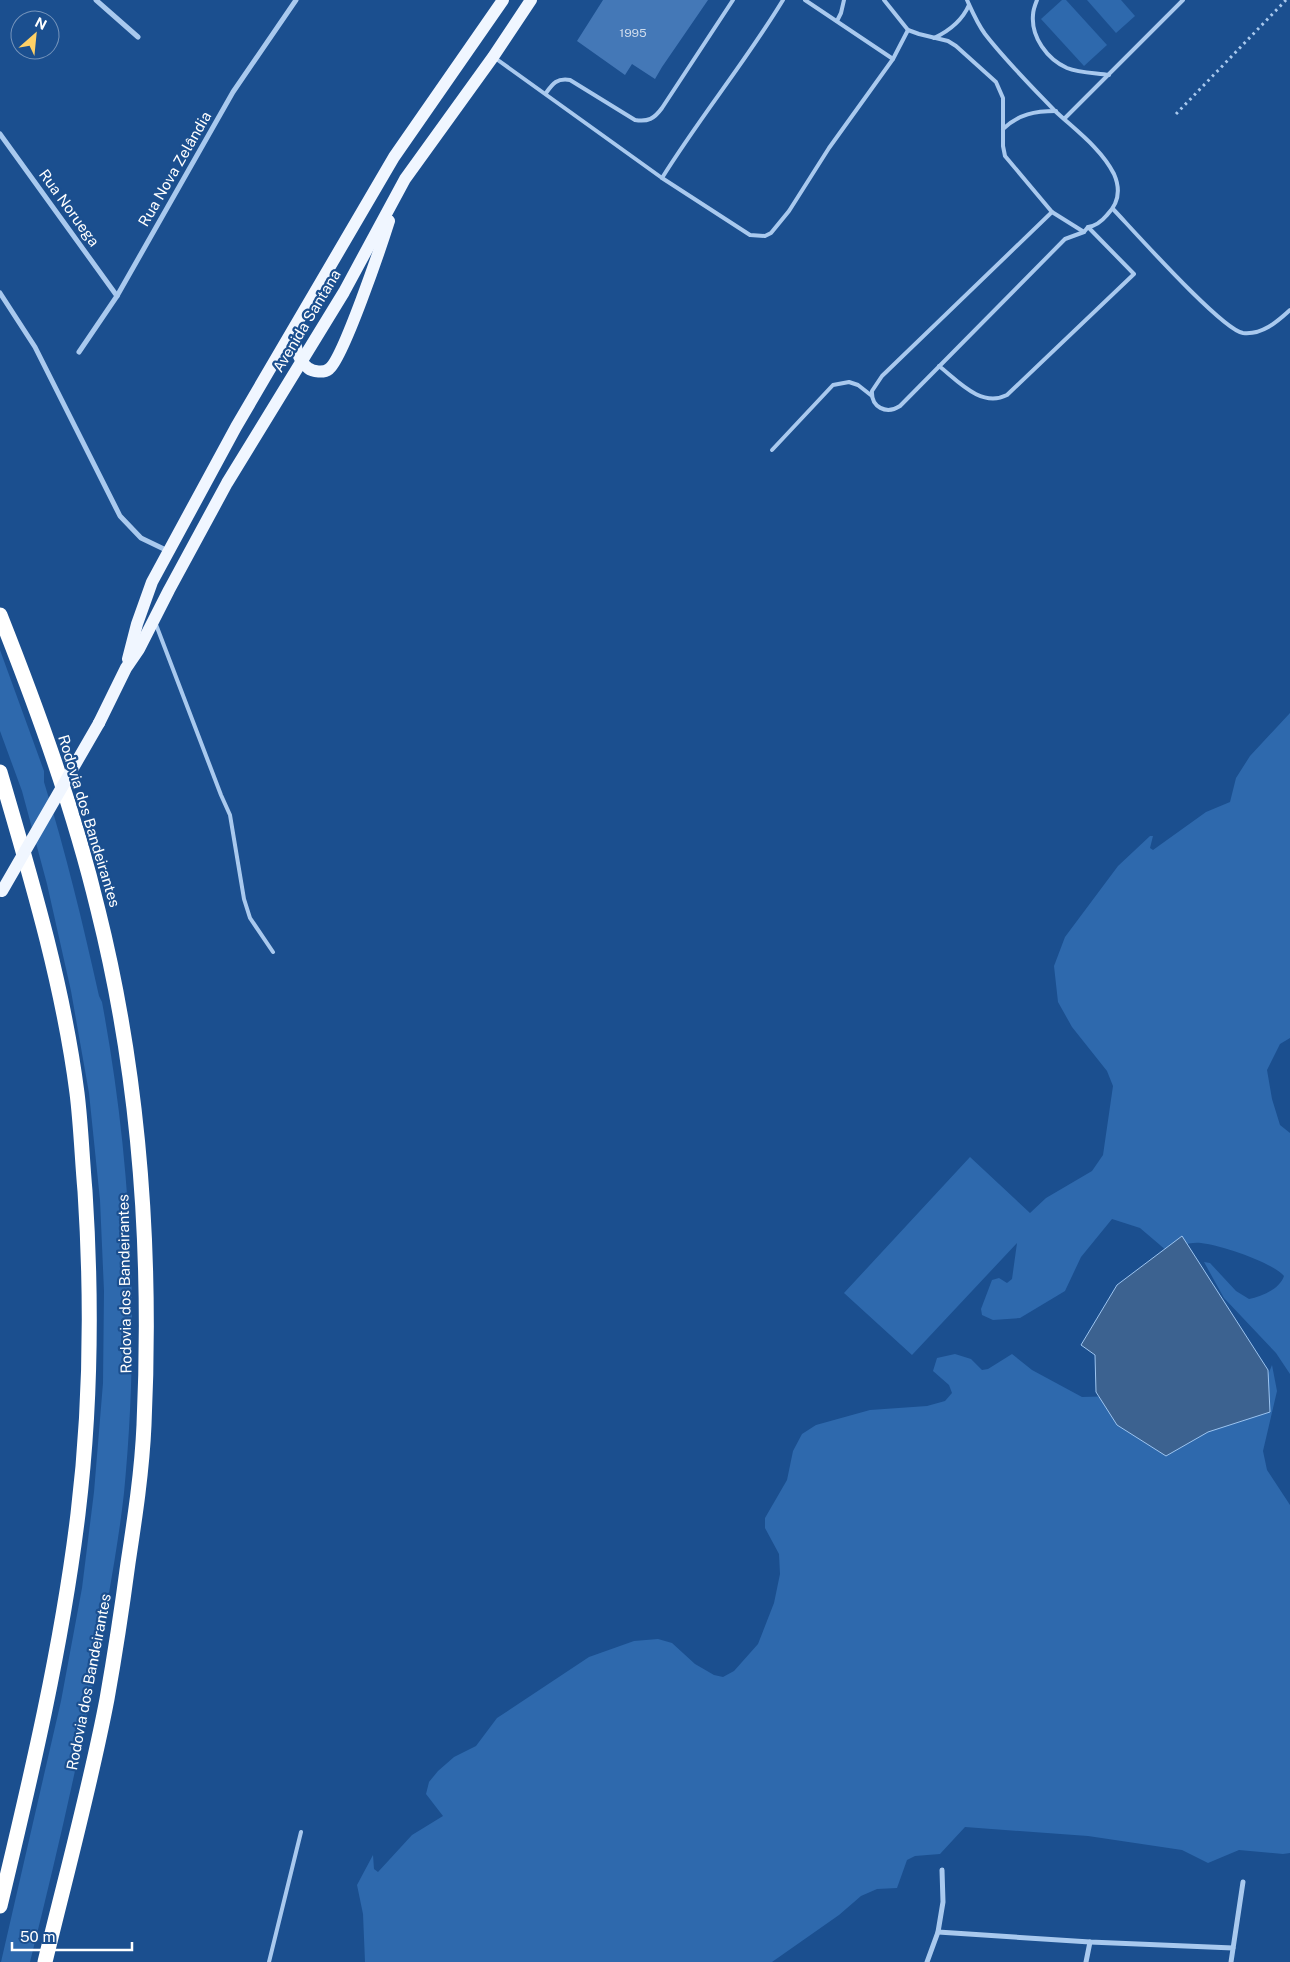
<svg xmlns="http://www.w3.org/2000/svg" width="1290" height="1962" viewBox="0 0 1290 1962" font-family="'Public Sans',sans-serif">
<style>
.green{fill:#2e69ad}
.water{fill:#3c6290;stroke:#9cc4f0}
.building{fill:#4478b7}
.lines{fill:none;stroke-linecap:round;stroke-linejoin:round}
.path{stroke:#a9c9ee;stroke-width:3;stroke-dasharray:2.5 4;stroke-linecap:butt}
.lane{stroke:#a9c9ee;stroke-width:4}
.street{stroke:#a9c9ee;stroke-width:5}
.primary{stroke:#f0f6ff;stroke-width:12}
.highway{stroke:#fff;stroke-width:15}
.primary-bridge{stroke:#f0f6ff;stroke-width:12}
.labels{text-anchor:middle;stroke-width:4.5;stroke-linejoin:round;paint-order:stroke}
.number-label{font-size:12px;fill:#d0dded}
.street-label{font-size:15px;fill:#fff;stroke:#1b4f8f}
</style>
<rect width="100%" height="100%" fill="#1b4f8f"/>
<g class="green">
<path d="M1062,0H1066L1107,45L1084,66L1041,19Z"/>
<path d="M1087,0H1121L1135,16L1116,33Z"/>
<path d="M0,650L44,771V782C66,853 83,924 99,996L102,1002C132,1163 140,1330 124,1493C120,1529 114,1564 108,1599C88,1721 60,1842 30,1962H1L61,1701L82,1588L94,1492L103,1383L104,1291L100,1200L89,1093L71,991L47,884L22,791L0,731Z"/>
<path d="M1290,713V1038L1280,1044L1267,1070L1272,1099L1280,1125L1290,1133V1374L1276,1353L1224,1298L1204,1262L1210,1263L1236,1291L1249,1299C1261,1297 1280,1289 1284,1276C1272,1262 1220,1245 1201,1243C1188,1242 1178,1246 1167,1251L1140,1228L1112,1219L1081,1257L1065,1291L1020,1318L993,1320L982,1315L981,1309L992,1280L999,1278L1007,1283L1012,1279L1017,1243L912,1355L844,1293L970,1157L1030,1213L1046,1198L1092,1171L1103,1155L1113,1086L1107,1071L1072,1027L1058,1002L1054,966L1065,937L1118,866L1150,836H1153L1150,848L1153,850L1206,812L1230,802L1236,778L1250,756Z"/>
<path d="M955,1354L971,1359L982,1370L988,1369L1012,1354L1032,1370L1082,1397L1261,1392L1272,1365L1277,1391L1263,1451L1267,1470L1290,1505V1853L1283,1854L1239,1850L1208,1863L1182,1850L1088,1836L965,1827L940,1854L915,1856L907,1860L897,1888L877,1889L861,1896L839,1915L772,1962H365L363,1914L357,1885L373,1855L374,1869L378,1872L412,1835L443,1816L426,1794L429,1782L438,1771L454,1757L476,1746L497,1718L589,1657L634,1641L658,1639L672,1643L695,1664L714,1675L723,1677L734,1671L758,1644L774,1603L780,1574L779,1554L765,1528V1518L787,1480L793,1451L802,1434L816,1425L870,1410L927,1406L945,1401L952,1393L949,1385L933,1371L937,1358Z"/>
</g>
<path class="water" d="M1182,1236L1268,1370L1270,1412L1208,1432L1166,1456L1117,1425L1096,1392L1095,1355L1081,1345L1117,1285Z"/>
<path class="building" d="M603,0H708L662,67L655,79L632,64L625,75L577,41Z"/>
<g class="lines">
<path class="path" d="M1176,114L1286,0"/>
<g class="lane">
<path d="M805,0L893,59"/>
<path d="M884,0L908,30L919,34L948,41L956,46L996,82L1003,98V146L1005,156L1052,212L1084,232L1088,227C1096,226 1102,221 1107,215C1119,203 1121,190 1114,174C1101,148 1074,129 1054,110C1031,86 1005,60 985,34C977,23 972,11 967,0"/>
<path d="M1037,0C1035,5 1033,10 1033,15C1031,37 1047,59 1067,68C1079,73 1096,73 1109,75"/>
<path d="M837,21L841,13L844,0"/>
<path d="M934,38C949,31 962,21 969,5"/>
<path d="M495,58L662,178L750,235L765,236L771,233L789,211L829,148L893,59L908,30"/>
<path d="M546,93C553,83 557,78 570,80L635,120C648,122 654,119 662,108L733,0"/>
<path d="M1065,118L1183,0"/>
<path d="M1003,129C1019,114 1035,111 1056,111"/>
<path d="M662,178C700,117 746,61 783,0"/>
<path d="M1113,209C1133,230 1222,330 1243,333C1262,335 1277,322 1290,310"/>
<path d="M1052,212L882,376L872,391C871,407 886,415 900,406L1065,239L1084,232"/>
<path d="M939,366C958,381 981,408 1007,395L1134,274L1088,227"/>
<path d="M772,450L833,385L849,382L858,385L872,396"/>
<path d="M155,622L221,795L230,815L244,899L250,918L273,952"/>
<path d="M269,1962L301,1832"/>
</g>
<g class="street">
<path d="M96,0L138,37"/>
<path d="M0,134L117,296"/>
<path d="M0,293L35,347L120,516L141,538L168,551"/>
<path d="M79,352L117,296L233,92L296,0"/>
<path d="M938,1932L1090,1942L1233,1948"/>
<path d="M927,1962L938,1932L943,1902L942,1870"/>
<path d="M1086,1962L1090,1942"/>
<path d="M1231,1962L1243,1882"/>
</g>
<g class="primary">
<path d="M294,330C294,342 297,360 308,368C313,372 324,373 329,369C343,359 382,243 389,221"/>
<path d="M128,659L137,624L152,582L236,427L394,157L503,0"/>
<path d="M99,723L126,668L139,649L169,590L227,483L344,292L405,179L493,57L531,0"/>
</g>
<g class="highway">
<path d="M0,615C38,711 74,810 98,910C140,1078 152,1253 144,1425C142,1471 135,1517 128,1563C122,1608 115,1654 107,1699C90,1788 66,1875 45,1962"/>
<path d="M0,772C31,878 63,984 77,1093C81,1125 82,1158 85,1191C92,1299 91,1407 78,1514C62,1646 31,1777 0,1906"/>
</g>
<path class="primary-bridge" d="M2,891L99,723"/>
</g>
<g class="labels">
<g class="number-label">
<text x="633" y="37">1995</text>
</g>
<g class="street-label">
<text transform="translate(175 169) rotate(-60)" y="5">Rua Nova Zelândia</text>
<text transform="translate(69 208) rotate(54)" y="5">Rua Noruega</text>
<text transform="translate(307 321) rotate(-59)" y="5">Avenida Santana</text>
<text transform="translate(89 821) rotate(73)" y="5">Rodovia dos Bandeirantes</text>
<text transform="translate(125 1284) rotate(-91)" y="5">Rodovia dos Bandeirantes</text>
<text transform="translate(89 1682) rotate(-79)" y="5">Rodovia dos Bandeirantes</text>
</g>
</g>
<g transform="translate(35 35) rotate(27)"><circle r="24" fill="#1b4f8f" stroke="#7695bc"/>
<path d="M0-4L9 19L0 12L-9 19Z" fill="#ffd166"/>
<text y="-8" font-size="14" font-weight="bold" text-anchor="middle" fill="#ffffff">N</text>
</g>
<path d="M12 1942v8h120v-8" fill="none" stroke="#ffffff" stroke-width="2.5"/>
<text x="20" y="1942" font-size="15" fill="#ffffff" stroke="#1b4f8f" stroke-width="4" paint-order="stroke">50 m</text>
</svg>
